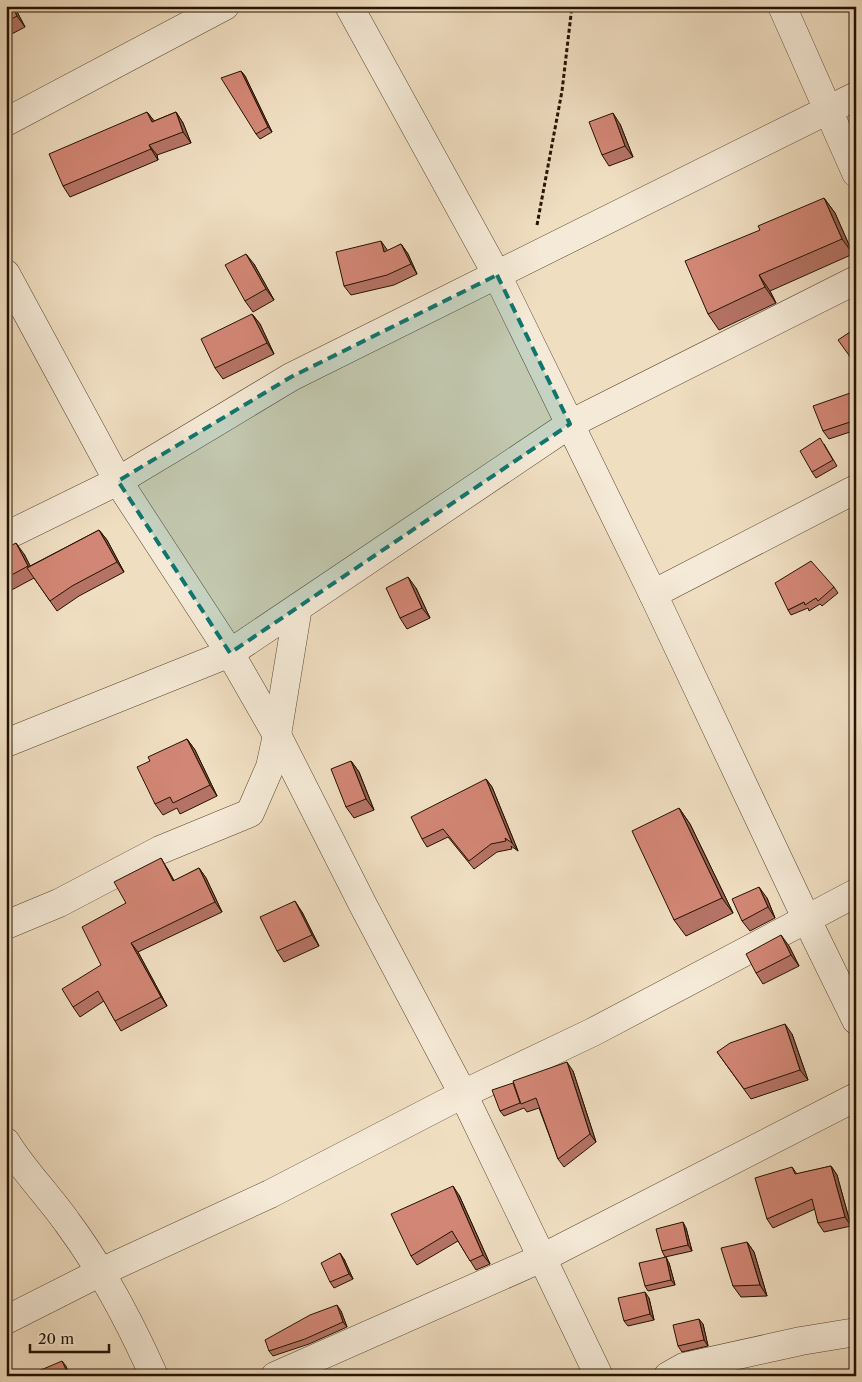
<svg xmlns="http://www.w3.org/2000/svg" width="862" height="1382" viewBox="0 0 862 1382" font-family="'Libre Caslon Text',serif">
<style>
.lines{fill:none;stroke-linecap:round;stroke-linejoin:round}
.minor-casing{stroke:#574530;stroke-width:29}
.path{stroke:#241200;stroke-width:3;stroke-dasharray:4 2.5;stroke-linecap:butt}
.minor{stroke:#f5ead7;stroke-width:28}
.wall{fill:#b57365;stroke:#241200}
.shaded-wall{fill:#935e52;stroke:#241200}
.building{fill:#d28675;stroke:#241200}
.marked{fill:#0f766e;fill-opacity:0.2;stroke:#0f766e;stroke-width:4;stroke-dasharray:10 6;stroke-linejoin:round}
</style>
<rect width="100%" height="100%" fill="#f0dec1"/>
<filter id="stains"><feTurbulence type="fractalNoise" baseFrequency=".004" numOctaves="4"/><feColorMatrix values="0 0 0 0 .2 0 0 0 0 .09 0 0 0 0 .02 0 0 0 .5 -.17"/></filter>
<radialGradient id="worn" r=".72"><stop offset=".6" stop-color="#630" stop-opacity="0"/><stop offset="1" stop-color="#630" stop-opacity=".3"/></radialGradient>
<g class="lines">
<defs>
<g id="minor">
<path d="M349,6L497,275L653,594L807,920L856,1020"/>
<path d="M782,6L856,173"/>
<path d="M6,122L225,6"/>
<path d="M6,274L118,481L230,653L277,735L363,905L463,1094L599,1376"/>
<path d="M6,536L118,481L291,377L856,96"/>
<path d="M653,594L856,489"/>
<path d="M6,743L230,653L570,424L856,280"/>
<path d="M6,925L59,903L160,850L250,813L270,767L277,735L298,607"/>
<path d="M6,1142C23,1170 48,1195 67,1222C102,1269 130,1322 154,1376"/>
<path d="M6,1320L101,1272L270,1194L463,1094L593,1032L856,893"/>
<path d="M275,1376L542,1258L856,1097"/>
<path d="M668,1376L684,1367L801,1341L856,1332"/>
</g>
</defs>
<use href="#minor" class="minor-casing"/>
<path class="path" d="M537,225L562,91L572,6"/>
<use href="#minor" class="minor"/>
</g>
<g class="wall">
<path d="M6,6H14L25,27L6,37Z"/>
<path d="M241,71L245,76L272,132L260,139L256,134Z"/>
<path d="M147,112L154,121L176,112L183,123L191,143L157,155L158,160L70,197L63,186Z"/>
<path d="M620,124L633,157L609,166L602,155Z"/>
<path d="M824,198L835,213L853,254L770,291L776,303L719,330L708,314Z"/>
<path d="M401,244L408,254L417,274L394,285L351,295L344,286L388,251Z"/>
<path d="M254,264L274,300L253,312L245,301Z"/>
<path d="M252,314L260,324L274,354L223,379L215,368Z"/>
<path d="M856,391V430L829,439L823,431Z"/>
<path d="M824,444L837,466L816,478L812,472Z"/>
<path d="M99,530L107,540L124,572L79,596L57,611L34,578L6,593V548L24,554L30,566Z"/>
<path d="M834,587L838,593L822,606L820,604L809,611L808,608L791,615L788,610Z"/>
<path d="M416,588L430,618L407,629L400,618Z"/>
<path d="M187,739L195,750L217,796L180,814L177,808L163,815L155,804L150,761Z"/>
<path d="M351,761L359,772L374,810L354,818L346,807Z"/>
<path d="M486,779L492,787L518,851L511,846L512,849L497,852L474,869L448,837L427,847L422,839Z"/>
<path d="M679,808L690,824L733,913L686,936L674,920Z"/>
<path d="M167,868L174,881L199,868L206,878L222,912L138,952L167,1006L121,1031L115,1021L104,1001L80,1017L73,1007L101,965L126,903Z"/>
<path d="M767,898L775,918L750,931L742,921Z"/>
<path d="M302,912L319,946L284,962L277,951Z"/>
<path d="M789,946L799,966L763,984L756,973Z"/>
<path d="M792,1034L808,1080L751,1099L717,1052Z"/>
<path d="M573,1071L596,1142L564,1167L558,1159L539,1108L527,1112L524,1108L504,1116L500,1111Z"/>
<path d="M831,1166L837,1175L851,1226L824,1232L818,1223L815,1209L773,1228L767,1219L792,1167L797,1174Z"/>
<path d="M459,1195L490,1264L476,1270L458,1241L417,1265L411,1256Z"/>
<path d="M686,1228L692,1251L665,1257L662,1251Z"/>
<path d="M747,1242L754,1252L767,1296L741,1297L733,1286Z"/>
<path d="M344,1259L353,1279L334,1288L330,1282Z"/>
<path d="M669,1263L675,1285L648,1291L645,1286Z"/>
<path d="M649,1298L654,1320L628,1326L624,1321Z"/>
<path d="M341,1311L347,1327L309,1344L273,1356L269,1351Z"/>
<path d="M703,1324L708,1346L682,1352L678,1346Z"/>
</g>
<g class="shaded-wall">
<path d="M12,6H14L25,27L17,16Z"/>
<path d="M241,71L245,76L272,132L268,127Z"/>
<path d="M147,112L155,122H152Z"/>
<path d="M176,112L183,123L191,143L183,132Z"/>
<path d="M613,113L620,124L633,157L625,146Z"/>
<path d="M149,145L157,155L158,160L151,149Z"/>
<path d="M824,198L835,213L853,254L842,239Z"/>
<path d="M381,241L388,251L384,252Z"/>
<path d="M401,244L408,254L417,274L411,264Z"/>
<path d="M246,254L254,264L274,300L266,289Z"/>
<path d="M759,275L770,291L776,303L765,287Z"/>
<path d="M252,314L260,324L274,354L267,343Z"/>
<path d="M99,530L107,540L124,572L117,562Z"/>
<path d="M16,543L24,554L36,577L28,566Z"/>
<path d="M408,577L416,588L430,618L422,608Z"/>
<path d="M187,739L195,750L217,796L210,785Z"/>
<path d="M351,761L359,772L374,810L366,799Z"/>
<path d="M486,779L492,787L518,851L512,843Z"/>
<path d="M679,808L690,824L733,913L722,898Z"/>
<path d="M161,858L167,868L180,891L173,881Z"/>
<path d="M199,868L206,878L222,912L215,902Z"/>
<path d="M759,887L767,898L775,918L768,907Z"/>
<path d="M295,901L302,912L319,946L312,935Z"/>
<path d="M781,935L789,946L799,966L791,955Z"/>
<path d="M131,943L138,952L167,1006L161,997Z"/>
<path d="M785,1024L792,1034L808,1080L800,1070Z"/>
<path d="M567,1062L573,1071L596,1142L590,1134Z"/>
<path d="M831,1166L837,1175L851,1226L845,1217Z"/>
<path d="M453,1186L459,1195L490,1264L483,1255Z"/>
<path d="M683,1222L686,1228L692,1251L688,1245Z"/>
<path d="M747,1242L754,1252L767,1296L760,1285Z"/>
<path d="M340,1253L344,1259L353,1279L349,1274Z"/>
<path d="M666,1257L669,1263L675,1285L671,1280Z"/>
<path d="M645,1292L649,1298L654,1320L650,1314Z"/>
<path d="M337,1305L341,1311L347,1327L343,1322Z"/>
<path d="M699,1319L703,1324L708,1346L704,1340Z"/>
<path d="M62,1361L66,1366L70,1376H69Z"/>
</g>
<g class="building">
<path d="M6,6H12L17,16L6,22Z"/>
<path d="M241,71L268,127L256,134L221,78Z"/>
<path d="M147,112L152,122L176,112L183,132L149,145L151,149L63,186L49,154Z"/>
<path d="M613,113L625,146L602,155L589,122Z"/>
<path d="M824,198L842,239L759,275L765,287L708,314L685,261L760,230L758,226Z"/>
<path d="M381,241L384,252L401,244L411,264L387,275L344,286L336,252Z"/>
<path d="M246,254L266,289L245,301L225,265Z"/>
<path d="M252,314L267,343L215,368L201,339Z"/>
<path d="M856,328V365L838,340Z"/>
<path d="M856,391V420L823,431L813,406Z"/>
<path d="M820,438L833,460L812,472L800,451Z"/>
<path d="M99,530L117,562L72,586L50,601L27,568Z"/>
<path d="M16,543L28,566L6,578V548Z"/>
<path d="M811,561L834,587L818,601L816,598L805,605L804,602L788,610L775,583Z"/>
<path d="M408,577L422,608L400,618L386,588Z"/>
<path d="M187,739L210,785L173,803L170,797L155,804L137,767L150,761L148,757Z"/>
<path d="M351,761L366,799L346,807L331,769Z"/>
<path d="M486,779L512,843L505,838L506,841L491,844L469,861L443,829L422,839L411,817Z"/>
<path d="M679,808L722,898L674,920L632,831Z"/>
<path d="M161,858L173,881L199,868L215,902L131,943L161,997L115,1021L98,991L73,1007L62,989L101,965L82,927L126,903L114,882Z"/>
<path d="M759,887L768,907L742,921L732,899Z"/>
<path d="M295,901L312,935L277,951L260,917Z"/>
<path d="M781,935L791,955L756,973L746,954Z"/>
<path d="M785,1024L800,1070L744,1089L717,1052L730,1043Z"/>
<path d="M567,1062L590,1134L558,1159L536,1098L521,1104L513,1081Z"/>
<path d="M513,1083L520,1103L500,1111L492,1090Z"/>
<path d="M831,1166L845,1217L818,1223L812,1199L767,1219L755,1178L792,1167L795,1174Z"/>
<path d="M453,1186L483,1255L470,1261L452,1231L411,1256L391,1214Z"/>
<path d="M683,1222L688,1245L662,1251L656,1229Z"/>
<path d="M747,1242L760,1285L733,1286L721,1248Z"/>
<path d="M340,1253L349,1274L330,1282L321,1263Z"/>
<path d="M666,1257L671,1280L645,1286L639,1263Z"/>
<path d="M645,1292L650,1314L624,1321L618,1298Z"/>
<path d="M337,1305L343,1322L305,1339L269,1351L265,1340L310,1315Z"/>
<path d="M699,1319L704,1340L678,1346L673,1325Z"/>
<path d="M62,1361L69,1376H29V1375Z"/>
<path d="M102,1372L104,1376H94Z"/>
<path d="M769,1374V1376H760Z"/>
</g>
<path class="marked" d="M497,275L570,424L230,653L118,481L291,377Z"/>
<rect width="862" height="1382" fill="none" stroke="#f0dec1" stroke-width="25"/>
<rect x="8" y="8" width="847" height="1367" fill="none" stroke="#241200" stroke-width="2.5"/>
<rect x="12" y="12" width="837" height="1357" fill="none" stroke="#241200"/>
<path d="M30 1344v8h79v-8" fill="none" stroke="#241200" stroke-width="2.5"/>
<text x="38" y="1344" font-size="15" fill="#241200" stroke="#f5ead7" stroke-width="4" paint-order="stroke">20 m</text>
<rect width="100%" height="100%" filter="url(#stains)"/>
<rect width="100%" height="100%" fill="url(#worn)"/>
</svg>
